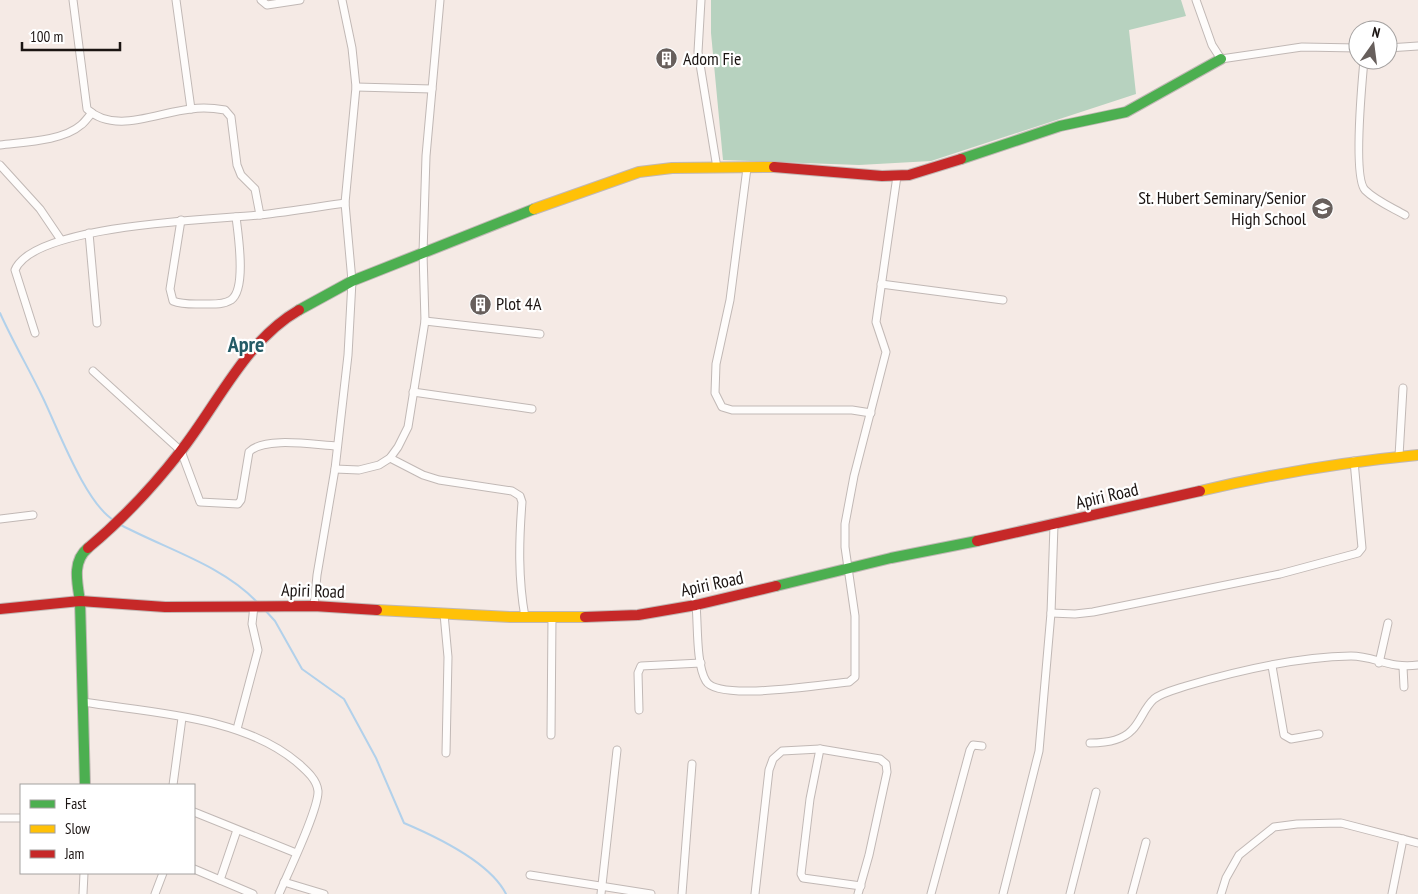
<svg xmlns="http://www.w3.org/2000/svg" width="1418" height="894" viewBox="0 0 1418 894" font-family="'PT Sans Narrow',sans-serif">
<style>
.forest{fill:#b7d2bf}
.lines{fill:none;stroke-linecap:round;stroke-linejoin:round}
.stream{stroke:#b2d1eb;stroke-width:2}
.street-casing{stroke:#c1b8b5;stroke-width:9}
.fast-casing{stroke:#c1b8b5;stroke-width:12}
.slow-casing{stroke:#c1b8b5;stroke-width:12}
.jam-casing{stroke:#c1b8b5;stroke-width:12}
.street{stroke:#fefcfb;stroke-width:7}
.fast{stroke:#4caf50;stroke-width:10}
.slow{stroke:#ffc107;stroke-width:10}
.jam{stroke:#c62828;stroke-width:10}
.labels{text-anchor:middle;stroke-width:4.5;stroke-linejoin:round;paint-order:stroke}
.poi-label{font-size:18px;fill:#1b1412;stroke:#fff;text-anchor:start}
.street-label{font-size:18px;fill:#1b1412;stroke:#fff}
.district-label{font-size:22px;font-weight:bold;fill:#245b66;stroke:#fff}
</style>
<rect width="100%" height="100%" fill="#f5eae5"/>
<path class="forest" d="M711,0H1181L1186,16L1129,30L1136,94L931,161L859,165L723,160L711,33Z"/>
<g class="lines">
<g class="stream">
<path d="M0,313C13,342 29,369 43,398C58,429 86,505 115,521"/>
<path d="M121,525C166,549 222,565 257,602"/>
<path d="M264,609L275,621L302,669L344,699L376,758L404,823C437,837 490,862 506,894"/>
</g>
<defs>
<g id="street">
<path d="M73,0L87,109C115,135 158,112 191,109C202,107 214,108 225,110L231,117L237,165L241,175L255,189L260,215"/>
<path d="M176,0L191,109"/>
<path d="M261,0L267,5L300,0"/>
<path d="M701,0L698,52L717,168"/>
<path d="M1196,0L1212,45L1221,59L1302,47L1358,48"/>
<path d="M1388,48L1418,46"/>
<path d="M1364,60C1362,82 1353,177 1365,190C1376,201 1393,208 1405,215"/>
<path d="M356,87L432,89"/>
<path d="M0,145C23,142 63,141 81,125C85,122 88,117 92,113"/>
<path d="M0,165L40,209L61,240"/>
<path d="M747,168L730,300L716,364L715,393L722,407L732,410H852L871,413"/>
<path d="M181,220L170,289L173,301C183,305 193,304 204,304C212,304 223,305 231,300C247,289 238,234 236,217"/>
<path d="M89,233L97,323"/>
<path d="M881,284L1003,300"/>
<path d="M425,321L540,334"/>
<path d="M35,333L15,270C34,224 213,220 259,215C288,212 317,207 345,203"/>
<path d="M93,371L181,451L200,502L238,504L241,500L249,452C264,436 315,445 337,446"/>
<path d="M413,392L532,409"/>
<path d="M1399,456L1403,388"/>
<path d="M390,458L423,475L439,480L512,491L520,496L522,502C519,541 518,578 525,617"/>
<path d="M335,469L359,470L379,465L390,458L398,447L408,427L425,321L423,253L426,156L440,0"/>
<path d="M0,519L33,515"/>
<path d="M696,605C698,624 696,665 706,681C718,702 824,684 849,682L855,677V616L845,547V524L854,476L886,352L876,322L897,176"/>
<path d="M314,606L317,575L335,469L348,355L352,281L345,203L356,87L352,48L342,0"/>
<path d="M1051,613L1075,614L1093,612L1280,574L1358,553L1362,548L1354,461"/>
<path d="M444,614L448,657L446,753"/>
<path d="M1379,663L1388,623"/>
<path d="M1272,666L1284,735L1291,739L1319,734"/>
<path d="M1403,667L1404,687"/>
<path d="M83,702C152,713 244,716 299,764C307,771 317,780 318,791C319,809 287,875 279,894"/>
<path d="M639,710L638,673L641,666L701,663"/>
<path d="M237,729L258,650L252,624L254,606"/>
<path d="M551,735L552,617"/>
<path d="M1090,743C1104,743 1122,741 1132,730C1141,721 1144,708 1154,699C1161,693 1177,689 1186,686C1236,671 1299,657 1351,656C1375,656 1389,669 1418,665"/>
<path d="M820,749L810,799L801,874L803,878L861,886"/>
<path d="M173,785L182,718"/>
<path d="M194,812L296,853"/>
<path d="M0,818H21"/>
<path d="M194,869L253,894"/>
<path d="M530,875L651,894"/>
<path d="M220,880L237,830"/>
<path d="M284,882L324,894"/>
<path d="M83,894L84,873"/>
<path d="M155,894L163,873"/>
<path d="M601,894L617,750"/>
<path d="M682,894L692,764"/>
<path d="M755,894L769,770L773,759L782,751L820,749L880,759L886,764L887,772L869,855L858,894"/>
<path d="M931,894L970,750L973,745L982,746"/>
<path d="M1003,894L1039,751L1051,613L1054,525"/>
<path d="M1070,894L1096,792"/>
<path d="M1132,894L1146,842"/>
<path d="M1221,894L1226,878L1239,855L1274,827L1297,824L1341,823L1418,843"/>
<path d="M1392,894L1403,839"/>
</g>
<g id="fast">
<path d="M961,159L1060,126L1126,112L1221,59"/>
<path d="M299,310L352,281L534,209"/>
<path d="M776,586L891,558L977,541"/>
<path d="M85,785L80,601C77,582 72,561 88,548"/>
</g>
<g id="slow">
<path d="M534,209L639,172L672,168L774,167"/>
<path d="M1200,491C1272,474 1345,462 1418,455"/>
<path d="M377,610L510,617H585"/>
</g>
<g id="jam">
<path d="M774,167L882,176L909,175L961,159"/>
<path d="M977,541L1200,491"/>
<path d="M88,548C124,518 152,488 180,452C218,404 245,341 299,310"/>
<path d="M0,609L80,601L165,607L314,606L377,610"/>
<path d="M585,617L638,615L696,605L776,586"/>
</g>
</defs>
<use href="#street" class="street-casing"/>
<use href="#fast" class="fast-casing"/>
<use href="#slow" class="slow-casing"/>
<use href="#jam" class="jam-casing"/>
<use href="#street" class="street"/>
<use href="#fast" class="fast"/>
<use href="#slow" class="slow"/>
<use href="#jam" class="jam"/>
</g>
<defs>
<symbol id="building-disc" viewBox="-11 -11 22 22"><circle r="9.5" fill="#675f5c" stroke="#fff"/><path d="M-4-6H4V6H1V3H-1V6H-4ZM-2.5-4.3h1.7v1.8h-1.7ZM.8-4.3h1.7v1.8H.8ZM-2.5-1h1.7V.8h-1.7ZM.8-1h1.7V.8H.8Z" fill="#fff"/></symbol>
<symbol id="school-disc" viewBox="-11 -11 22 22"><circle r="9.5" fill="#675f5c" stroke="#fff"/><path d="M0-5L7-2L0 1L-7-2ZM-4 1L0 2.5L4 1V4Q0 6-4 4Z" fill="#fff"/></symbol>
</defs>
<g fill-rule="evenodd">
<use href="#building-disc" x="654" y="46" width="25" height="25"/>
<use href="#school-disc" x="1310" y="196" width="25" height="25"/>
<use href="#building-disc" x="468" y="292" width="25" height="25"/>
</g>
<g class="labels">
<g class="poi-label">
<text x="683" y="65">Adom Fie</text>
<text x="1306" y="204" text-anchor="end">St. Hubert Seminary/Senior<tspan x="1306" dy="21">High School</tspan></text>
<text x="496" y="310">Plot 4A</text>
</g>
<g class="street-label">
<text transform="translate(1107 496) rotate(-13)" y="6">Apiri Road</text>
<text transform="translate(712 584) rotate(-12)" y="6">Apiri Road</text>
<text transform="translate(313 591) rotate(2)" y="6">Apiri Road</text>
</g>
<g class="district-label">
<text x="246" y="352">Apre</text>
</g>
</g>
<rect x="20" y="784" width="175" height="90" fill="#ffffff" stroke="#a4a1a0"/>
<rect x="30" y="800" width="25" height="8" fill="#4caf50" stroke="#a4a1a0"/>
<text x="65" y="809" font-size="15" fill="#1b1412">Fast</text>
<rect x="30" y="825" width="25" height="8" fill="#ffc107" stroke="#a4a1a0"/>
<text x="65" y="834" font-size="15" fill="#1b1412">Slow</text>
<rect x="30" y="850" width="25" height="8" fill="#c62828" stroke="#a4a1a0"/>
<text x="65" y="859" font-size="15" fill="#1b1412">Jam</text>
<g transform="translate(1373 45) rotate(14)"><circle r="24" fill="#ffffff" stroke="#a4a1a0"/>
<path d="M0-4L9 19L0 12L-9 19Z" fill="#675f5c"/>
<text y="-8" font-size="14" font-weight="bold" text-anchor="middle" fill="#1b1412">N</text>
</g>
<path d="M22 42v8h98v-8" fill="none" stroke="#1b1412" stroke-width="2.5"/>
<text x="30" y="42" font-size="15" fill="#1b1412" stroke="#ffffff" stroke-width="4" paint-order="stroke">100 m</text>
</svg>
